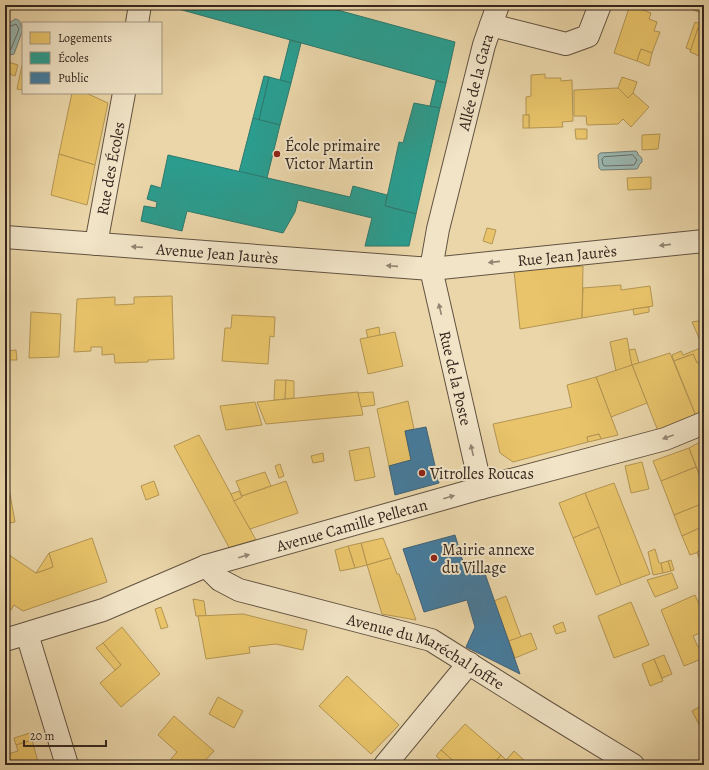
<svg xmlns="http://www.w3.org/2000/svg" width="709" height="770" viewBox="0 0 709 770" font-family="Alegreya,serif">
<style>
.water{fill:#9ab7b0;stroke:#717d76}
.homes{fill:#e9c46a;stroke:#b39553}
.schools{fill:#2a9d8f;stroke:#2d796d}
.public{fill:#457b9d;stroke:#406277}
.lines{fill:none;stroke-linecap:round;stroke-linejoin:round}
.shore{stroke:#676e67;stroke-width:1}
.minor-casing{stroke:#625241;stroke-width:24}
.minor{stroke:#f1e4c7;stroke-width:22}
.oneway{fill:#928572}
.poi-dot{fill:#8f2418;stroke:#f1e4c7;stroke-width:1.5}
.labels{text-anchor:middle;stroke-width:4;stroke-linejoin:round;paint-order:stroke}
.street-label{font-size:16px;fill:#34261e;stroke:#f1e4c7}
.poi-label{font-size:16px;fill:#34261e;stroke:#f1e4c7;text-anchor:start}
</style>
<rect width="100%" height="100%" fill="#ead6a9"/>
<filter id="stains"><feTurbulence type="fractalNoise" baseFrequency=".005" numOctaves="4"/><feColorMatrix values="0 0 0 0 .2 0 0 0 0 .09 0 0 0 0 .02 0 0 0 .5 -.17"/></filter>
<radialGradient id="worn" r=".72"><stop offset=".6" stop-color="#630" stop-opacity="0"/><stop offset="1" stop-color="#630" stop-opacity=".3"/></radialGradient>
<g class="water">
<path d="M15,19C19,19 21,22 21,27H23V29L14,54L10,55L5,53V28L7,22H11Z"/>
<path d="M636,151L638,153V155C642,157 642,158 642,162L639,165V166L637,169L601,170L599,168L598,155L600,153Z"/>
</g>
<g class="homes">
<path d="M630,5L651,13L649,19L657,22L654,31L660,32L652,53L641,49L637,61L614,53Z"/>
<path d="M688,5H704V14L688,8Z"/>
<path d="M695,22L704,25V28L703,30L698,28L691,50L686,48Z"/>
<path d="M698,28L703,30L704,28V58L690,52Z"/>
<path d="M641,49L652,53L649,66L637,61Z"/>
<path d="M5,61L18,65L15,76L5,72Z"/>
<path d="M22,65H23V90L17,89Z"/>
<path d="M545,74V78H561V81L572,80L573,121L562,122L563,127L529,128V115H526V97L531,96V75Z"/>
<path d="M622,77L637,82L633,93L628,98L618,88Z"/>
<path d="M618,88L628,98L633,93L649,107L631,127L623,119L618,124L587,125L586,116H574V90Z"/>
<path d="M72,93H86L108,103L95,165L59,154Z"/>
<rect x="523" y="115" width="6" height="13"/>
<path d="M575,129H587V139H576Z"/>
<path d="M660,134L658,149L642,150V135Z"/>
<path d="M5,148H8L7,166H5Z"/>
<path d="M59,154L95,165L87,205L51,195Z"/>
<path d="M651,177V189L628,190L627,178Z"/>
<path d="M487,228L496,230L492,244L483,241Z"/>
<path d="M583,266L582,318L520,329L514,271Z"/>
<path d="M621,285V290L650,286L653,306L582,318L583,288Z"/>
<path d="M172,296L174,359L148,360V362L115,363L114,354L102,355V347H91V351L74,352L77,299L115,297V305L134,304V297Z"/>
<path d="M649,307V312L634,315L633,309Z"/>
<path d="M31,312L61,314L59,357L29,358Z"/>
<path d="M232,315L275,317L274,337L270,336L268,364L222,361L225,328H231Z"/>
<path d="M704,320V335L699,338L692,322Z"/>
<path d="M379,327L380,335L368,338L366,330Z"/>
<path d="M395,332L403,366L368,374L360,339Z"/>
<path d="M704,335V344L701,345L699,338Z"/>
<path d="M627,338L632,365L616,371L610,342Z"/>
<path d="M703,347L704,361L697,363L693,354L674,361L672,355L681,351L683,355Z"/>
<path d="M635,349L639,363L632,365L629,350Z"/>
<path d="M16,350L17,360H5V351Z"/>
<path d="M670,353L696,416L658,431L632,365Z"/>
<path d="M693,354L697,363L704,361V413L696,416L674,361Z"/>
<path d="M632,365L647,403L611,417L596,377Z"/>
<path d="M596,377L618,435L601,439L599,434L587,437L588,442L513,462L500,453L493,424L572,407L567,385Z"/>
<path d="M275,380H286L285,399L274,400Z"/>
<path d="M286,380L294,381V398L285,399Z"/>
<path d="M358,392L363,415L266,424L257,402Z"/>
<path d="M373,392L375,405L361,407L358,393Z"/>
<path d="M408,401L414,429L405,431L411,460L389,466L377,409Z"/>
<path d="M255,402L262,425L226,430L220,406Z"/>
<path d="M599,434L601,439L588,442L587,437Z"/>
<path d="M199,435L256,540L231,551L174,446Z"/>
<path d="M704,440V486L689,448Z"/>
<path d="M369,447L375,477L355,481L349,451Z"/>
<path d="M689,448L696,467L661,481L653,461Z"/>
<path d="M323,453L324,461L313,463L311,456Z"/>
<path d="M642,462L649,489L631,493L625,466Z"/>
<path d="M280,464L284,476L279,478L275,466Z"/>
<path d="M696,467L704,486V503L674,515L661,481Z"/>
<path d="M265,472L271,486L242,496L236,481Z"/>
<path d="M7,477L15,522L5,524V478Z"/>
<path d="M154,481L159,495L146,500L141,486Z"/>
<path d="M286,481L298,513L250,529L234,501L242,497V496Z"/>
<path d="M614,483L650,574L621,585L585,493Z"/>
<path d="M239,491L242,497L234,501L231,494Z"/>
<path d="M585,493L599,527L573,538L559,503Z"/>
<path d="M704,503V526L682,536L674,515Z"/>
<path d="M704,526V550L690,555L682,536Z"/>
<path d="M599,527L621,585L596,595L573,538Z"/>
<path d="M92,538L107,582L23,611L14,605L11,610L5,606V550L6,553L36,573L53,567L49,553Z"/>
<path d="M383,538L391,558L367,565L361,543Z"/>
<path d="M361,543L367,565L355,568L348,546Z"/>
<path d="M348,546L355,568L340,571L335,550Z"/>
<path d="M655,549L659,563H661L663,573L653,575L648,552Z"/>
<path d="M704,550V562L701,563L697,552Z"/>
<path d="M49,553L53,567L36,573Z"/>
<path d="M391,558L397,574H399L416,620L382,614L367,565Z"/>
<path d="M671,560L674,570L671,571L668,561Z"/>
<path d="M668,561L671,571L663,573L661,563Z"/>
<path d="M672,573L678,588L655,597L647,580Z"/>
<path d="M695,595L704,615V631L693,636L698,647L703,645L704,649V658L684,666L661,610Z"/>
<path d="M506,596L521,637L509,641L494,601Z"/>
<path d="M193,599L204,601L206,616H196Z"/>
<path d="M631,602L649,645L614,658L598,616Z"/>
<path d="M161,607L168,627L161,629L155,609Z"/>
<path d="M243,614L307,630L303,650L276,644L249,647L250,653L206,659L198,616Z"/>
<path d="M563,622L566,631L556,634L553,626Z"/>
<path d="M122,627L160,674L121,707L100,683L121,665L103,643Z"/>
<path d="M531,633L537,649L515,658L509,641Z"/>
<path d="M103,643L121,665L115,670L96,648Z"/>
<path d="M664,655L672,674L662,678L654,659Z"/>
<path d="M654,659L663,681L650,686L642,664Z"/>
<path d="M347,676L399,725L371,754L319,706Z"/>
<path d="M218,697L243,711L234,728L209,714Z"/>
<path d="M701,706L704,713V734L692,711Z"/>
<path d="M174,716L214,751L201,765H166L177,752L158,735Z"/>
<path d="M465,724L501,755L493,765H458L441,750Z"/>
<path d="M30,733L32,740L16,745L14,738Z"/>
<path d="M32,740L38,762L27,765H5V755L18,751L16,745Z"/>
<path d="M441,750L458,765H447L436,756Z"/>
<path d="M514,751L524,760L519,765H493L501,755L506,760Z"/>
</g>
<g class="schools">
<path d="M164,5H319L455,42L446,83Z"/>
<path d="M290,40L301,43L291,83L280,80Z"/>
<path d="M264,76L269,77L259,120L253,118Z"/>
<path d="M269,77L291,83L280,125L259,120Z"/>
<path d="M436,81L446,83L440,108L430,106Z"/>
<path d="M414,103L440,108L416,214L385,206L399,142L403,143Z"/>
<path d="M253,118L280,125L267,178L239,172Z"/>
<path d="M168,155L350,197L353,186L387,195L385,206L416,214L409,246H365L372,218L298,200L295,212L283,233L187,211L182,231L141,221L144,206L156,208L157,202L147,199L151,185L161,188Z"/>
</g>
<g class="public">
<path d="M426,427L439,483L395,495L389,466L411,460L405,431Z"/>
<path d="M455,535L466,572L483,568L520,674L466,647L475,627L467,600L424,612L403,549Z"/>
</g>
<g class="lines">
<g class="shore">
<path d="M5,27L11,26L16,24L19,29L11,49L9,50L5,49"/>
<path d="M633,155L637,160L634,165L605,166L603,165L602,159L604,157Z"/>
</g>
<defs>
<g id="minor">
<path d="M137,23L140,5"/>
<path d="M491,25L498,5"/>
<path id="s1" d="M5,237L431,269L704,241"/>
<path id="s2" d="M96,244L124,93"/>
<path id="s3" d="M481,488L431,269L438,229L484,45L491,25L566,44L588,36L600,5"/>
<path id="s4" d="M206,566L220,580L239,590L431,640L546,712L633,765"/>
<path d="M27,634L67,765"/>
<path id="s5" d="M5,640L103,610L206,566L481,488L665,439L704,423"/>
<path d="M385,765L469,663"/>
</g>
</defs>
<use href="#minor" class="minor-casing"/>
<use href="#minor" class="minor"/>
</g>
<defs><path id="oneway-solid" d="M-6-.8H1V-3.2L6.5 0L1 3.2V.8H-6Z"/></defs>
<g class="oneway">
<use href="#oneway-solid" transform="translate(665 245) rotate(174)"/>
<use href="#oneway-solid" transform="translate(137 247) rotate(-176)"/>
<use href="#oneway-solid" transform="translate(494 262) rotate(174)"/>
<use href="#oneway-solid" transform="translate(392 266) rotate(-176)"/>
<use href="#oneway-solid" transform="translate(440 309) rotate(-103)"/>
<use href="#oneway-solid" transform="translate(668 437) rotate(160)"/>
<use href="#oneway-solid" transform="translate(472 450) rotate(-103)"/>
<use href="#oneway-solid" transform="translate(449 497) rotate(-16)"/>
<use href="#oneway-solid" transform="translate(244 556) rotate(-16)"/>
</g>
<g class="poi-dot">
<circle cx="277" cy="154" r="4"/>
<circle cx="422" cy="473" r="4"/>
<circle cx="434" cy="558" r="4"/>
</g>
<g class="labels">
<g class="street-label">
<text dy="6" stroke="none"><textPath href="#s3" startOffset="417">Allée de la Gara</textPath></text>
<text dy="6" stroke="none"><textPath href="#s2" startOffset="77">Rue des Écoles</textPath></text>
<text dy="6" stroke="none"><textPath href="#s1" startOffset="213">Avenue Jean Jaurès</textPath></text>
<text dy="6" stroke="none"><textPath href="#s1" startOffset="564">Rue Jean Jaurès</textPath></text>
<text transform="translate(456 378) rotate(77)" y="6">Rue de la Poste</text>
<text dy="6" stroke="none"><textPath href="#s5" startOffset="366">Avenue Camille Pelletan</textPath></text>
<text dy="6" stroke="none"><textPath href="#s4" startOffset="239">Avenue du Maréchal Joffre</textPath></text>
</g>
<g class="poi-label">
<text x="285" y="151">École primaire<tspan x="285" dy="18">Victor Martin</tspan></text>
<text x="430" y="479">Vitrolles Roucas</text>
<text x="442" y="555">Mairie annexe<tspan x="442" dy="18">du Village</tspan></text>
</g>
</g>
<rect width="709" height="770" fill="none" stroke="#ead6a9" stroke-width="20"/>
<rect x="6" y="6" width="697" height="758" fill="none" stroke="#34261e" stroke-width="2"/>
<rect x="10" y="10" width="689" height="750" fill="none" stroke="#34261e"/>
<rect x="22" y="22" width="140" height="72" fill="#f1e4c7" stroke="#a59883"/>
<rect x="30" y="32" width="20" height="12" fill="#e9c46a" stroke="#a59883"/>
<text x="58" y="42" font-size="12" fill="#34261e">Logements</text>
<rect x="30" y="52" width="20" height="12" fill="#2a9d8f" stroke="#a59883"/>
<text x="58" y="62" font-size="12" fill="#34261e">Écoles</text>
<rect x="30" y="72" width="20" height="12" fill="#457b9d" stroke="#a59883"/>
<text x="58" y="82" font-size="12" fill="#34261e">Public</text>
<path d="M24 740v6h82v-6" fill="none" stroke="#34261e" stroke-width="2"/>
<text x="30" y="740" font-size="12" fill="#34261e" stroke="#f1e4c7" stroke-width="3" paint-order="stroke">20 m</text>
<rect width="100%" height="100%" filter="url(#stains)"/>
<rect width="100%" height="100%" fill="url(#worn)"/>
</svg>
